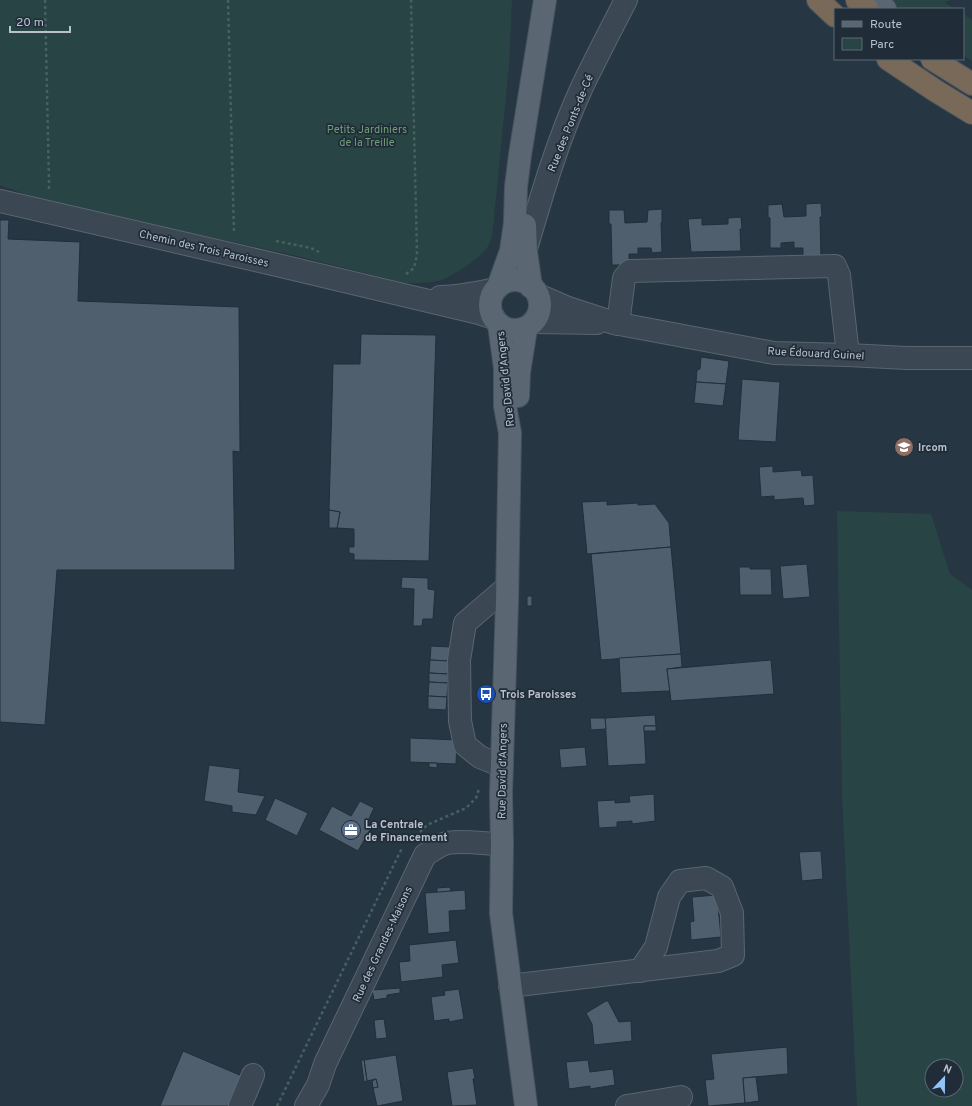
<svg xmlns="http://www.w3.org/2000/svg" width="972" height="1106" viewBox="0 0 972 1106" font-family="Overpass,sans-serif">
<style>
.green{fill:#294444;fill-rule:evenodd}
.building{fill:#505f6e;stroke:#222e3a}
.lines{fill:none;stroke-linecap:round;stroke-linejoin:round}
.minor-casing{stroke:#5a6570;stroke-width:24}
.major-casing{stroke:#48535f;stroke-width:24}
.highway-casing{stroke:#46525d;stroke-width:24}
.path{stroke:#476060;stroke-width:2.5;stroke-dasharray:3 3;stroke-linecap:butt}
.minor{stroke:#3b4753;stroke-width:22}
.major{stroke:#5a6773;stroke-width:22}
.highway{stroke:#796958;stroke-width:22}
.labels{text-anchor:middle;stroke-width:3.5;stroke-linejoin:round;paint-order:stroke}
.street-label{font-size:11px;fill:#b9c2cc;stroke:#202c38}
.park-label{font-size:11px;fill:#709d76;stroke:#202c38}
.poi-label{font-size:11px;font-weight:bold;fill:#b9c2cc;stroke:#202c38;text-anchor:start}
</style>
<rect width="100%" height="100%" fill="#273643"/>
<g class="green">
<path d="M0,0H512L509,65L493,228C492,235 491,242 487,248C480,258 450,278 439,281C428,283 416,283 405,283L289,254L172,229L121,222L56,206L0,185Z"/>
<path d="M889,0H952L944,2L955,9H900Z"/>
<path d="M963,14L972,20V61L963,55Z"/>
<path d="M837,511L931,514L950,574L972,590V1106H857L842,794ZM932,1066H956V1090H932Z"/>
</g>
<g class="building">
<path d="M821,203L822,217H820L821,258L803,259V248H794V242L781,243V248H770V218L768,217V205L782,204L784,217L806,216V204Z"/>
<path d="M662,209V222L661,223L662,252L652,253L651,248H638V254H629V265H612L611,224H609V210H624L625,223L647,222L648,210Z"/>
<path d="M741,217L742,229H740L741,251L691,252L688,219L702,218V225L728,224V218Z"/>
<path d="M0,220H9L8,239L80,242L78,301L239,307L240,452L233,451L235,570H57L45,725L0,722Z"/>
<path d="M361,334L436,335L429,561L354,560V554L349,553V547H354V529L337,528L340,512L329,510L333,364H360Z"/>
<path d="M701,357L729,361L726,384L696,382L697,370L700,369Z"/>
<path d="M742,379L780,382L776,442L738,440Z"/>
<path d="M696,382L726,384L723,406L694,403Z"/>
<path d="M773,466V472L801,470L802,476L813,475L815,505L804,506L803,498L774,500V496L761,497L759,467Z"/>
<path d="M607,501V505L638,503V505L655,504L669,523L671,547L587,554L582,502Z"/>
<path d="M329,510L340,512L337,528H329Z"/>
<path d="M671,547L681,654L601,660L591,554Z"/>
<path d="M807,564L810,597L783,599L780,566Z"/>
<path d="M739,567H750V569H771L772,595H740Z"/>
<path d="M402,577L428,578V589L435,590L433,619H423L422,626H413L414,589L401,588Z"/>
<rect x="527" y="596" width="5" height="10"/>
<path d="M431,646L450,647L449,661L430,660Z"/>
<path d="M681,654L682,667L667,669L670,691L621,693L619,658Z"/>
<path d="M430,660L449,661L448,674L429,673Z"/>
<path d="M771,660L774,694L671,701L667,669Z"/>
<path d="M429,673L448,674V683L429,682Z"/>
<path d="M429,682L448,683L447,697L428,696Z"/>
<path d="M428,696L447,697L446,710L428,709Z"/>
<path d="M655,715L656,726H644L646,764L608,766L605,718Z"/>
<path d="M590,718H605L606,729L591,730Z"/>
<rect x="644" y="726" width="12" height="5"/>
<path d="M410,738L457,740L456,764L410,762Z"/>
<path d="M585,747L587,766L561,768L559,749Z"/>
<path d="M429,763H437V768L429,767Z"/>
<path d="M209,765L240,769L238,792L265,796L256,815L232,812V806L204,801Z"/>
<path d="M654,794L655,821L632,824V821L617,822V827L599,828L597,801L615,800V803L630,802L629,796Z"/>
<path d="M275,798L308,813L297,836L265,820Z"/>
<path d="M360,801L374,808L367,823L372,826L358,851L319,830L332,806L351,816Z"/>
<path d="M821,851L823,879L802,881L799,852Z"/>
<path d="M450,887L451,892L437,893V888Z"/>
<path d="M465,890L466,910L449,911L450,932L428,934L425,893Z"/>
<path d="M717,895L721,937L691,940L690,922L694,921L692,897Z"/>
<path d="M456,940L459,963L442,965L443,977L401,982L399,962L410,961L409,945Z"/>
<path d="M400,988V993L387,995V998L374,1000L372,990Z"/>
<path d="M459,989L464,1019L449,1022V1019L434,1021L431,997L445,995L444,991Z"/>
<path d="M606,1001H608L619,1022L631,1021L632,1041L594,1045L592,1024L586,1013Z"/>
<path d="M384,1019L387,1038L376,1039L374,1020Z"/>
<path d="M787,1047L788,1074L743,1078L745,1103L708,1106L705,1080L714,1079L711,1054Z"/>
<path d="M183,1051L242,1076L230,1106H160Z"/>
<path d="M396,1055L403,1101L377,1106L373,1088L378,1087L376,1079L367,1081L364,1060Z"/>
<path d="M361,1060H364L367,1081L364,1082Z"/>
<path d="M588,1060L590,1072L613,1069L615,1085L590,1089V1086L569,1089L566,1062Z"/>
<path d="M473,1068L475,1079H473L477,1105L452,1106L447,1072Z"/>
<path d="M756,1077L759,1101L745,1103L743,1078Z"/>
<path d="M376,1079L378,1087L373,1088L372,1081Z"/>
</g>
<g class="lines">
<defs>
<g id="minor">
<path d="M0,201L277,265L479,313L494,318"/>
<path d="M526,249C542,194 558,139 582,87C596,58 611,29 626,0"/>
<path d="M538,295L568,308L614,323L774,353L848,355L907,358H972"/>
<path d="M440,297C459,297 477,293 496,289"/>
<path d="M533,322L597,323"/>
<path d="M618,324L624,278L630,271L835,266L839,275L848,355"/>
<path d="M502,766L480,757L465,745L460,721L459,660L465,623L507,587"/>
<path d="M510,986L718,961L733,955L732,913L722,887L706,878L680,881L669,897L656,947L640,971"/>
<path d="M240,1106L253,1075"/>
<path d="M306,1106L318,1085L325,1064L425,855C432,851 439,845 447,843C465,840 484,844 502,844"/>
<path d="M627,1106L681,1097"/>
</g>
<g id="major">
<path d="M876,0L885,9"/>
<path d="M525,225L526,252L531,287"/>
<circle cx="515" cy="305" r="25"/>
<path d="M498,287L511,251L515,223L516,187L520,155L545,0"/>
<path d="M499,324L505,368V406L510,433L507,601L501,794L502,844L501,913L526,1106"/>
<path d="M518,396L519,372L526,328"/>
</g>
<g id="highway">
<path d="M818,0L835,16"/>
<path d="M857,0L867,9"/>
<path d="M888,59L936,91L972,113"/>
<path d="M932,59L972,84"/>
</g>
</defs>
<use href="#minor" class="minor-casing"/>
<use href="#major" class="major-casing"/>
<use href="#highway" class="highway-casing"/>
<g class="path">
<path d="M45,0L49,184V192"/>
<path d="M228,0L234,233"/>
<path d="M276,241L311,248L319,252"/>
<path d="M406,274L414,268L417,255L411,0"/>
<path d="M420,832L427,825L466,808L476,798L479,789"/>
<path d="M277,1106L402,848"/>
</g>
<use href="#minor" class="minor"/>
<use href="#major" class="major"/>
<use href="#highway" class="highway"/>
</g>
<defs>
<symbol id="university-disc" viewBox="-11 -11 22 22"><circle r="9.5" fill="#8d6e63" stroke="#202c38"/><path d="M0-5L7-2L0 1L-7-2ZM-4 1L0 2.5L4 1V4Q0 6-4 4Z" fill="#fff"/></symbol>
<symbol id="bus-disc" viewBox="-11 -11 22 22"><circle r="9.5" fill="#1a4fb4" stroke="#202c38"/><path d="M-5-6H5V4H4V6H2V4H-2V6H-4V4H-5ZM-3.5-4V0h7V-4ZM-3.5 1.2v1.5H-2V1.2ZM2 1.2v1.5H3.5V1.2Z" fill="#fff"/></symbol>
<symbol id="office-disc" viewBox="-11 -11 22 22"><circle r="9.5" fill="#5c6f8a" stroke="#202c38"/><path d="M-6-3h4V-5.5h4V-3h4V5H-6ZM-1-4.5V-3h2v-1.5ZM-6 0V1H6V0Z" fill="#fff"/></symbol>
</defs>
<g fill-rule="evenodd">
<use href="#university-disc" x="893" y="436" width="22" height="22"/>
<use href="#bus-disc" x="475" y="683" width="22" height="22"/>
<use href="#office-disc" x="340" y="819" width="22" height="22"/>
</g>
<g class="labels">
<g class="street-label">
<text transform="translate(570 123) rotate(-68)" y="4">Rue des Ponts-de-Cé</text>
<text transform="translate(204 248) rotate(13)" y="4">Chemin des Trois Paroisses</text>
<text transform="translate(816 353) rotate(3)" y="4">Rue Édouard Guinel</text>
<text transform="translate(505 379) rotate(-96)" y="4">Rue David d'Angers</text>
<text transform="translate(502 771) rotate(-89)" y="4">Rue David d'Angers</text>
<text transform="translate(382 944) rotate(-65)" y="4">Rue des Grandes-Maisons</text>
</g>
<g class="park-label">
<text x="367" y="133">Petits Jardiniers<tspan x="367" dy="13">de la Treille</tspan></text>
</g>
<g class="poi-label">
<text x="918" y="451">Ircom</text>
<text x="500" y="698">Trois Paroisses</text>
<text x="365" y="828">La Centrale<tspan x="365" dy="13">de Financement</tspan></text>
</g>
</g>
<rect x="834" y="8" width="130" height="52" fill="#202c38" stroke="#5d6873"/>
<rect x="842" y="21" width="20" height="6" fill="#5a6773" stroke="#5d6873"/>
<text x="870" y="28" font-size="12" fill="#b9c2cc">Route</text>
<rect x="842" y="38" width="20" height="12" fill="#294444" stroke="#5d6873"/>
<text x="870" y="48" font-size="12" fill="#b9c2cc">Parc</text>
<g transform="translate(944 1078) rotate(22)"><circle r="19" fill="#202c38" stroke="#5d6873"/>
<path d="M0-3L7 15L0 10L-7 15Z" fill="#92c4f9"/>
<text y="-6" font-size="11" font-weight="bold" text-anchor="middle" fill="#b9c2cc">N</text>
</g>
<path d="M10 26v6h60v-6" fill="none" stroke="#b9c2cc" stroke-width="2"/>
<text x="16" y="26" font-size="12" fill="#b9c2cc" stroke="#202c38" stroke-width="3" paint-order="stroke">20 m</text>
</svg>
